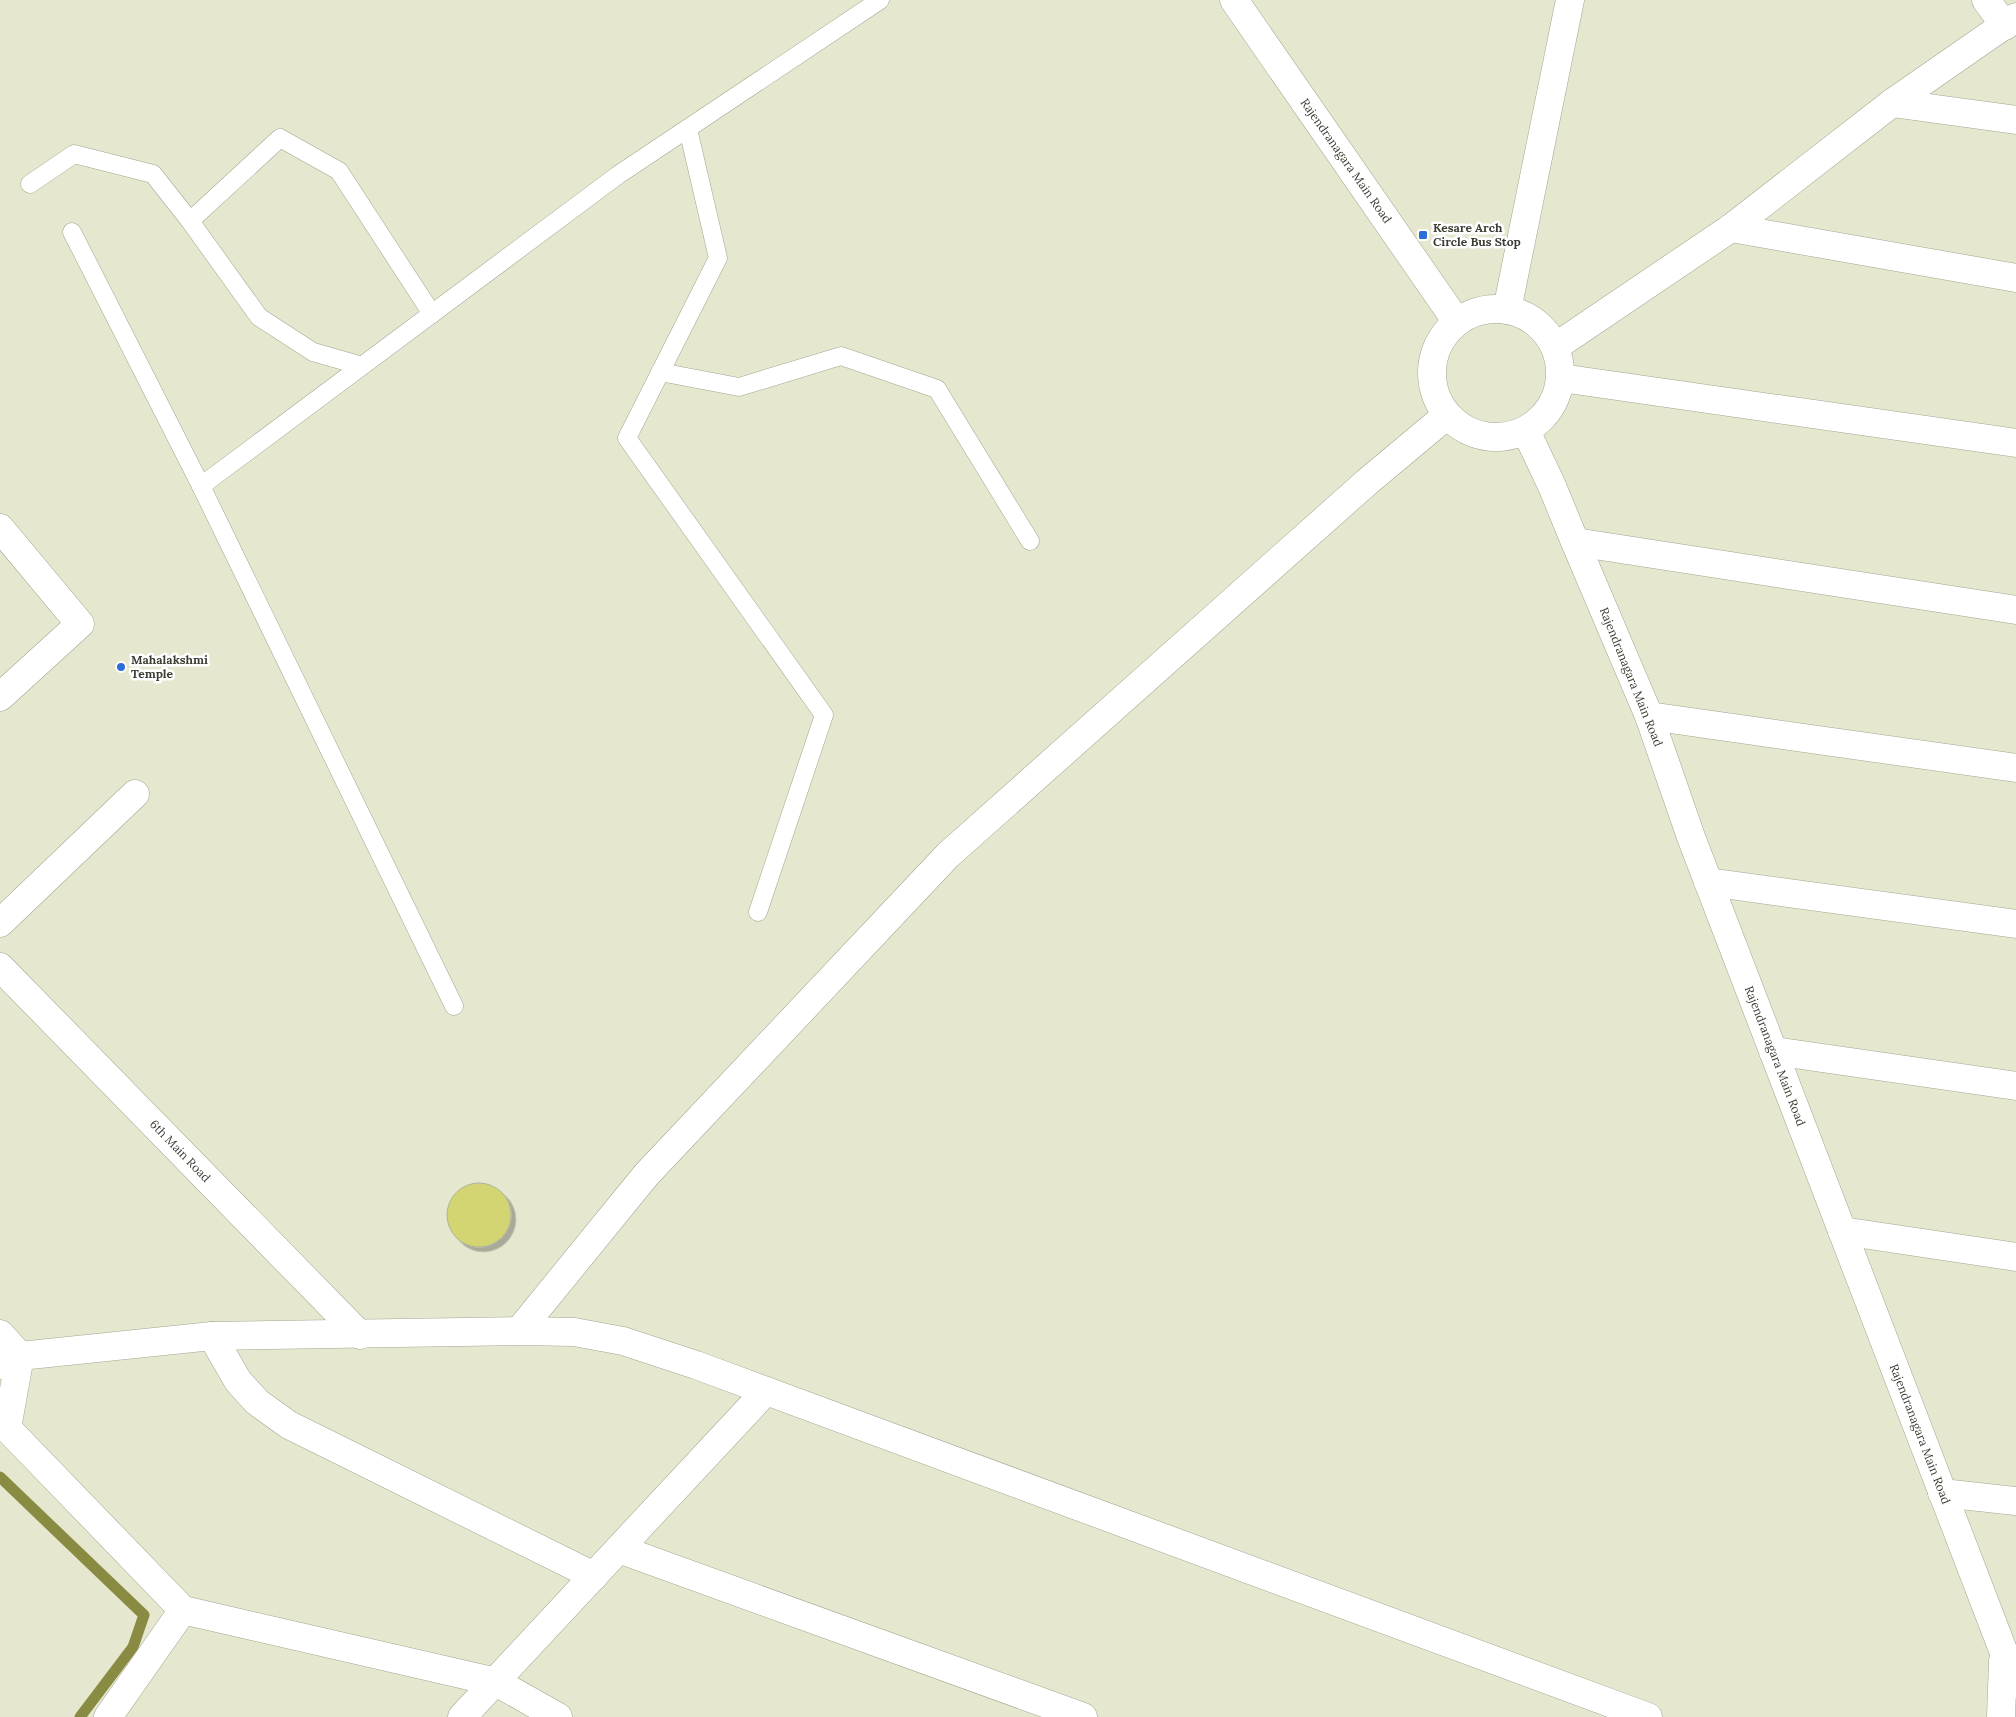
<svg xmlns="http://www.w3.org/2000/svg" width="2016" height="1717" viewBox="0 0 2016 1717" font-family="Lora,serif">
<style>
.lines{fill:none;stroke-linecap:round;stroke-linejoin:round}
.stream{stroke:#8a8b43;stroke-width:11}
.building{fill:#d3d573;stroke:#b0b29b;filter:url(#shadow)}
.lane-casing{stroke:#a4a68f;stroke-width:19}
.street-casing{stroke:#a4a68f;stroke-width:29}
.secondary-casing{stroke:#a4a68f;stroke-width:29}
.lane{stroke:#fff;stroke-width:18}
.street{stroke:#fff;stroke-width:28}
.secondary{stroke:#fff;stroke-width:28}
.poi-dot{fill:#2b6dda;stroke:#fff;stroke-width:2}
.labels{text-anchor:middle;stroke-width:5;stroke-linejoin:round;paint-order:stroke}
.street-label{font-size:12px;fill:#3d3d34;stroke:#fff}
.poi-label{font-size:12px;font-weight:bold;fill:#3d3d34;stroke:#fff;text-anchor:start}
</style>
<defs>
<filter id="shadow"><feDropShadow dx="4.5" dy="4.5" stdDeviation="0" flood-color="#0004"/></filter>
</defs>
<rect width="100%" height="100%" fill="#e5e7cf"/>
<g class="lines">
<path class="stream" d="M0,1477L144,1615L133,1647L80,1717"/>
</g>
<circle class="building" cx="479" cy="1215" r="32"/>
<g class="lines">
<defs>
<g id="lane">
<path d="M688,129L718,258L627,438L824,715L758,912"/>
<path d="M30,184L74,154L153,174L190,221"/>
<path d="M72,232L201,486L618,175L880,0"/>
<path d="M362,366L313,352L259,317L190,221L280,138L339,171L432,314"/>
<path d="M660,372L739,387L841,356L937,389L1030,541"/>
<path d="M201,486L454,1006"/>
</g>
<g id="street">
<path d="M1986,0L2005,26"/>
<path d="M1892,103L2016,120"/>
<path d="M1731,228L2016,278"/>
<path d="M1507,310L1570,0"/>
<path d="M1555,347L1731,228L1892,103L2016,17"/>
<path d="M1561,378L2016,443"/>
<path d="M0,528L80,624L0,697"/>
<path d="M1575,542L2016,610"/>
<path d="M1649,716L2016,768"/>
<path d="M1708,882L2016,924"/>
<path d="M0,923L135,794"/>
<path d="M0,967L360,1335"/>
<path d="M1773,1051L2016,1086"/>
<path d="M1842,1231L2016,1257"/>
<path d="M0,1334L20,1356L7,1428L183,1610L496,1682L558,1717"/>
<path d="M212,1336L238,1381L257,1402L289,1425L594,1576"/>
<path d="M1942,1493L2016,1501"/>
<path d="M619,1549L1083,1717"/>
<path d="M108,1717L183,1610"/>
<path d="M462,1717L766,1391"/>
</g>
<g id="secondary">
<path d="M1234,0L1457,322"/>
<circle cx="1496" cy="373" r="64"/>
<path d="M1526,431L1552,486L1575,542L1649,716L1691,837L2016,1684"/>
<path d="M519,1331L646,1175L948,855L1367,482L1446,416"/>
<path d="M0,1365L20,1356L212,1336L519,1331L574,1332L623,1341L696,1365L1648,1717"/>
<path d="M2001,1717L2003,1661"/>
</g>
</defs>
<use href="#lane" class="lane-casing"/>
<use href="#street" class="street-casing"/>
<use href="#secondary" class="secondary-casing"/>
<use href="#lane" class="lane"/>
<use href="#street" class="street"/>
<use href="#secondary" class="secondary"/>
</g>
<g class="poi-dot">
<rect x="1418" y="230" width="10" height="10" rx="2.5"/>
<circle cx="121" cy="667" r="5"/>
</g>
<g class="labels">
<g class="street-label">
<text transform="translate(1346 161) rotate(55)" y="4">Rajendranagara Main Road</text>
<text transform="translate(1631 677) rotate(68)" y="4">Rajendranagara Main Road</text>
<text transform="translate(1775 1056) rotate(69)" y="4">Rajendranagara Main Road</text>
<text transform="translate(180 1151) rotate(46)" y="4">6th Main Road</text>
<text transform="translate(1920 1434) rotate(69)" y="4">Rajendranagara Main Road</text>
</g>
<g class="poi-label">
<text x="1433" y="232">Kesare Arch<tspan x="1433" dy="14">Circle Bus Stop</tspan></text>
<text x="131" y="664">Mahalakshmi<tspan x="131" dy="14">Temple</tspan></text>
</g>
</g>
</svg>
